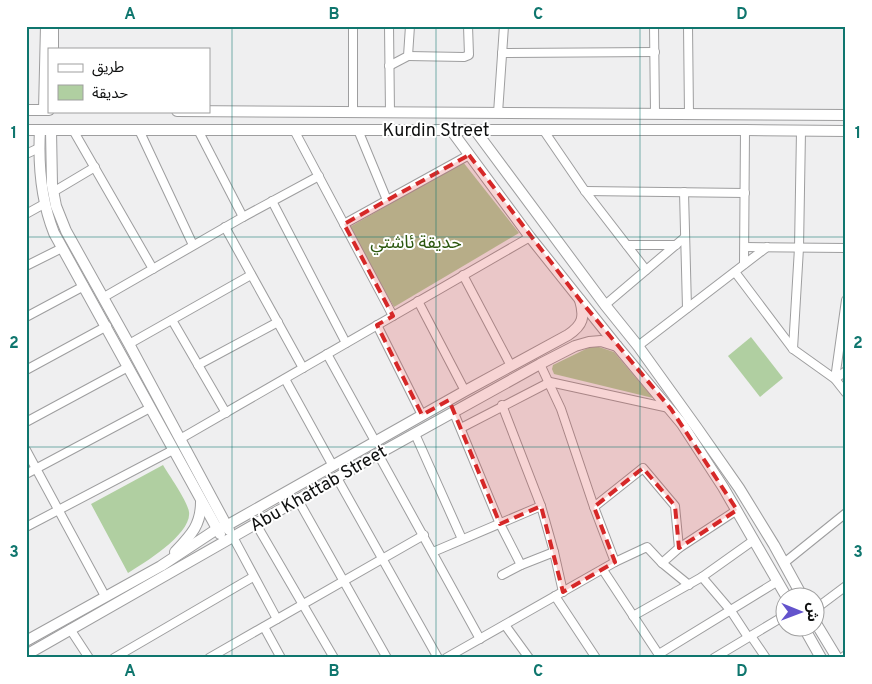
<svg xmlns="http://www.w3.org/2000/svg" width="872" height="684" viewBox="0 0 872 684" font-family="Overpass,'Noto Sans Arabic',sans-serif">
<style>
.green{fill:#b0cfa1}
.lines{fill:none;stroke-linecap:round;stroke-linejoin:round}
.minor-casing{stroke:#9e9e9f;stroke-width:10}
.major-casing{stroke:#9e9e9f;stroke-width:12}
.minor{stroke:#fff;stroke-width:8}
.major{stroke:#fff;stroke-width:10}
.marked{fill:#d62828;fill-opacity:0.2;stroke:#d62828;stroke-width:4;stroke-dasharray:10 6;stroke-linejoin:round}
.grid{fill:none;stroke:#0f766e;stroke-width:1;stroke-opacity:0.55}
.labels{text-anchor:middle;stroke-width:4;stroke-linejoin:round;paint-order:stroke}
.street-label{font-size:18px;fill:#0f1010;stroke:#fff}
.park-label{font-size:18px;fill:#2b570e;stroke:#fff}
.neatline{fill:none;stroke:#0f766e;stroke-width:2}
.grid-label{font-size:16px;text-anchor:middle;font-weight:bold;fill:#0f766e}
</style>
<rect width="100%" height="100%" fill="#efeff0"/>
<g class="green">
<path d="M463,162L519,233L394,307L348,228Z"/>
<path d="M751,337L783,378L760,397L728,356Z"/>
<path d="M590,347H599L614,352L653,398L554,374L552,369L553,365Z"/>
<path d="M163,465C169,475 188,502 189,512C192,534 144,563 128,573L91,504Z"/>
</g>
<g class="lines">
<defs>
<g id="minor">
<path d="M389,26L390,113"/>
<path d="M654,26L655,113"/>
<path d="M688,26L689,115"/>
<path d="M502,53L655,52"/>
<path d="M408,56L464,57L469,55L468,26"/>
<path d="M389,66L408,56L410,26"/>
<path d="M353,113V26"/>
<path d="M498,113L504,26"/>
<path d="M73,130L153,269"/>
<path d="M139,130L193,245"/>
<path d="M198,130L243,217"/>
<path d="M294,130L393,316"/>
<path d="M358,130L387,200"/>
<path d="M544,131L585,191L646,270"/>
<path d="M26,154L39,148"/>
<path d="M585,191L745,193"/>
<path d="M53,192L95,167"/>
<path d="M684,192L687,308"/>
<path d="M272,201L346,343"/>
<path d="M26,214L44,204"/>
<path d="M344,224L469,155"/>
<path d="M225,227L303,368"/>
<path d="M627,245H676"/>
<path d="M745,247L846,248"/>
<path d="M744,264L745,130"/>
<path d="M26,266L62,248"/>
<path d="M735,272L793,349L835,379L846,371"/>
<path d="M463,275L511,366"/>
<path d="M104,297L243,217L319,176"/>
<path d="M846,300L835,379L846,393"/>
<path d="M418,301L465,391"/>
<path d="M605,305L684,238"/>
<path d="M26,317L84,286"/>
<path d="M172,320L226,413"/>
<path d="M377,325L422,415"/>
<path d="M129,344L251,275"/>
<path d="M638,346L767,247"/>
<path d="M793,349L799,248L801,131"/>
<path d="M327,354L375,441"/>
<path d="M540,364L561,409L594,507"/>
<path d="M198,365L278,322"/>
<path d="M26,370L107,326"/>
<path d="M285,379L333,466"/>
<path d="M502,405L541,506L554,552L563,592"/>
<path d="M454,413L500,524L521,565"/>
<path d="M26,422L128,367"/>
<path d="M461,428L550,382L669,408"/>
<path d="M415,434L462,539"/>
<path d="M180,439L530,237"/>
<path d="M26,450L105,596"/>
<path d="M378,454L480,639"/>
<path d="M26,474L150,408"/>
<path d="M337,478L438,658"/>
<path d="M298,500L387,658"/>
<path d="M256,524L334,658"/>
<path d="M26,527L173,450"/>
<path d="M233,537L277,619"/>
<path d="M433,552L541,506"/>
<path d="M615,562L594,507L643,468L675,506L679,548"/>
<path d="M662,563L679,548L737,510"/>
<path d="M784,563L846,513"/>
<path d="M603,570L661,658"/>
<path d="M502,575L521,565L554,552"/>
<path d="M702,577L731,611L748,637"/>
<path d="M555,596L596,658"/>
<path d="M814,610L846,586"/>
<path d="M633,616L702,577L754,540"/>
<path d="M505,625L529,658"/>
<path d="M264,627L281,658"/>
<path d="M70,629L89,658"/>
<path d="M751,636L766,658"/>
<path d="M659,654L778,581"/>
<path d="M114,658L253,577"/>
<path d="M209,658L424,535"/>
<path d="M446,658L615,562L647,547L662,563L689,585"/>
<path d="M714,658L784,616"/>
<path d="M842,658L846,655"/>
</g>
<g id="major">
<path d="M53,49V26"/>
<path d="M26,110H49"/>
<path d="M44,110L46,26"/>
<path d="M177,111L846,115"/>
<path d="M26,130H745L846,131"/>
<path d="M40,130C38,166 41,200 54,233L220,534"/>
<path d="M51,130L52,185L56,206L66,231L129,344L229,530"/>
<path d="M451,130L530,237L617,346L682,424L723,487L786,596"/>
<path d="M475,130L605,305L638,346L697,428L739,488L774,545L802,596"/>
<path d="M175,552C191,535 201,525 201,502"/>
<path d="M814,620L837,658"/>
<path d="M803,626L821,658"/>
<path d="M26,641L161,566L217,529L226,526L465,391L568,335C583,325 585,317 580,300"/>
<path d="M26,655L378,454L540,364L575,346L589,342L601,341L617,346"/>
</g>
</defs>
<use href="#minor" class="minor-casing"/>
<use href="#major" class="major-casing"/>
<use href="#minor" class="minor"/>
<use href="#major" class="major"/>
</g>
<path class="marked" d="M469,155L580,300L671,409L737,510L679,548L675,506L643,468L594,507L615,562L563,592L541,506L500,524L449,400L422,415L377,325L393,316L344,224Z"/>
<path class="grid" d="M232,26V658M436,26V658M640,26V658M26,237H846M26,447H846"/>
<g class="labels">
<g class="street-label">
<text x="436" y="136">Kurdin Street</text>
<text transform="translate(318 488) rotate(-30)" y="6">Abu Khattab Street</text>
</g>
<g class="park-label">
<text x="416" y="248">حديقة ئاشتي</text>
</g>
</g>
<rect width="872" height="684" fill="none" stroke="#ffffff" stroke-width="55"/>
<rect x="48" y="48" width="162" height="65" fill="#ffffff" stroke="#9f9f9f"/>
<rect x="58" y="64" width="25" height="8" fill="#ffffff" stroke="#9f9f9f"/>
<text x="92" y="72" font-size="15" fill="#0f1010">طريق</text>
<rect x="58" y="85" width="25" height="15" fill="#b0cfa1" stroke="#9f9f9f"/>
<text x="92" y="98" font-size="15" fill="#0f1010">حديقة</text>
<g transform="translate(800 612) rotate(91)"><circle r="24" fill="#ffffff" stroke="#9f9f9f"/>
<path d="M0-4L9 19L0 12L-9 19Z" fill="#6353cc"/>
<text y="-8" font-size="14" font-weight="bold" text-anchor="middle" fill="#0f1010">ش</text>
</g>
<rect x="28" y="28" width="816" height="628" class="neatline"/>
<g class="grid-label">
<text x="130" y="19">A</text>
<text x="334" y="19">B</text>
<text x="538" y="19">C</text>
<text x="742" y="19">D</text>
<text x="14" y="138">1</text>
<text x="858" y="138">1</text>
<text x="14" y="348">2</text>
<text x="858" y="348">2</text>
<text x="14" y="557">3</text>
<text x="858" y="557">3</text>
<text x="130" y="676">A</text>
<text x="334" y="676">B</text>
<text x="538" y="676">C</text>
<text x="742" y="676">D</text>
</g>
</svg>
